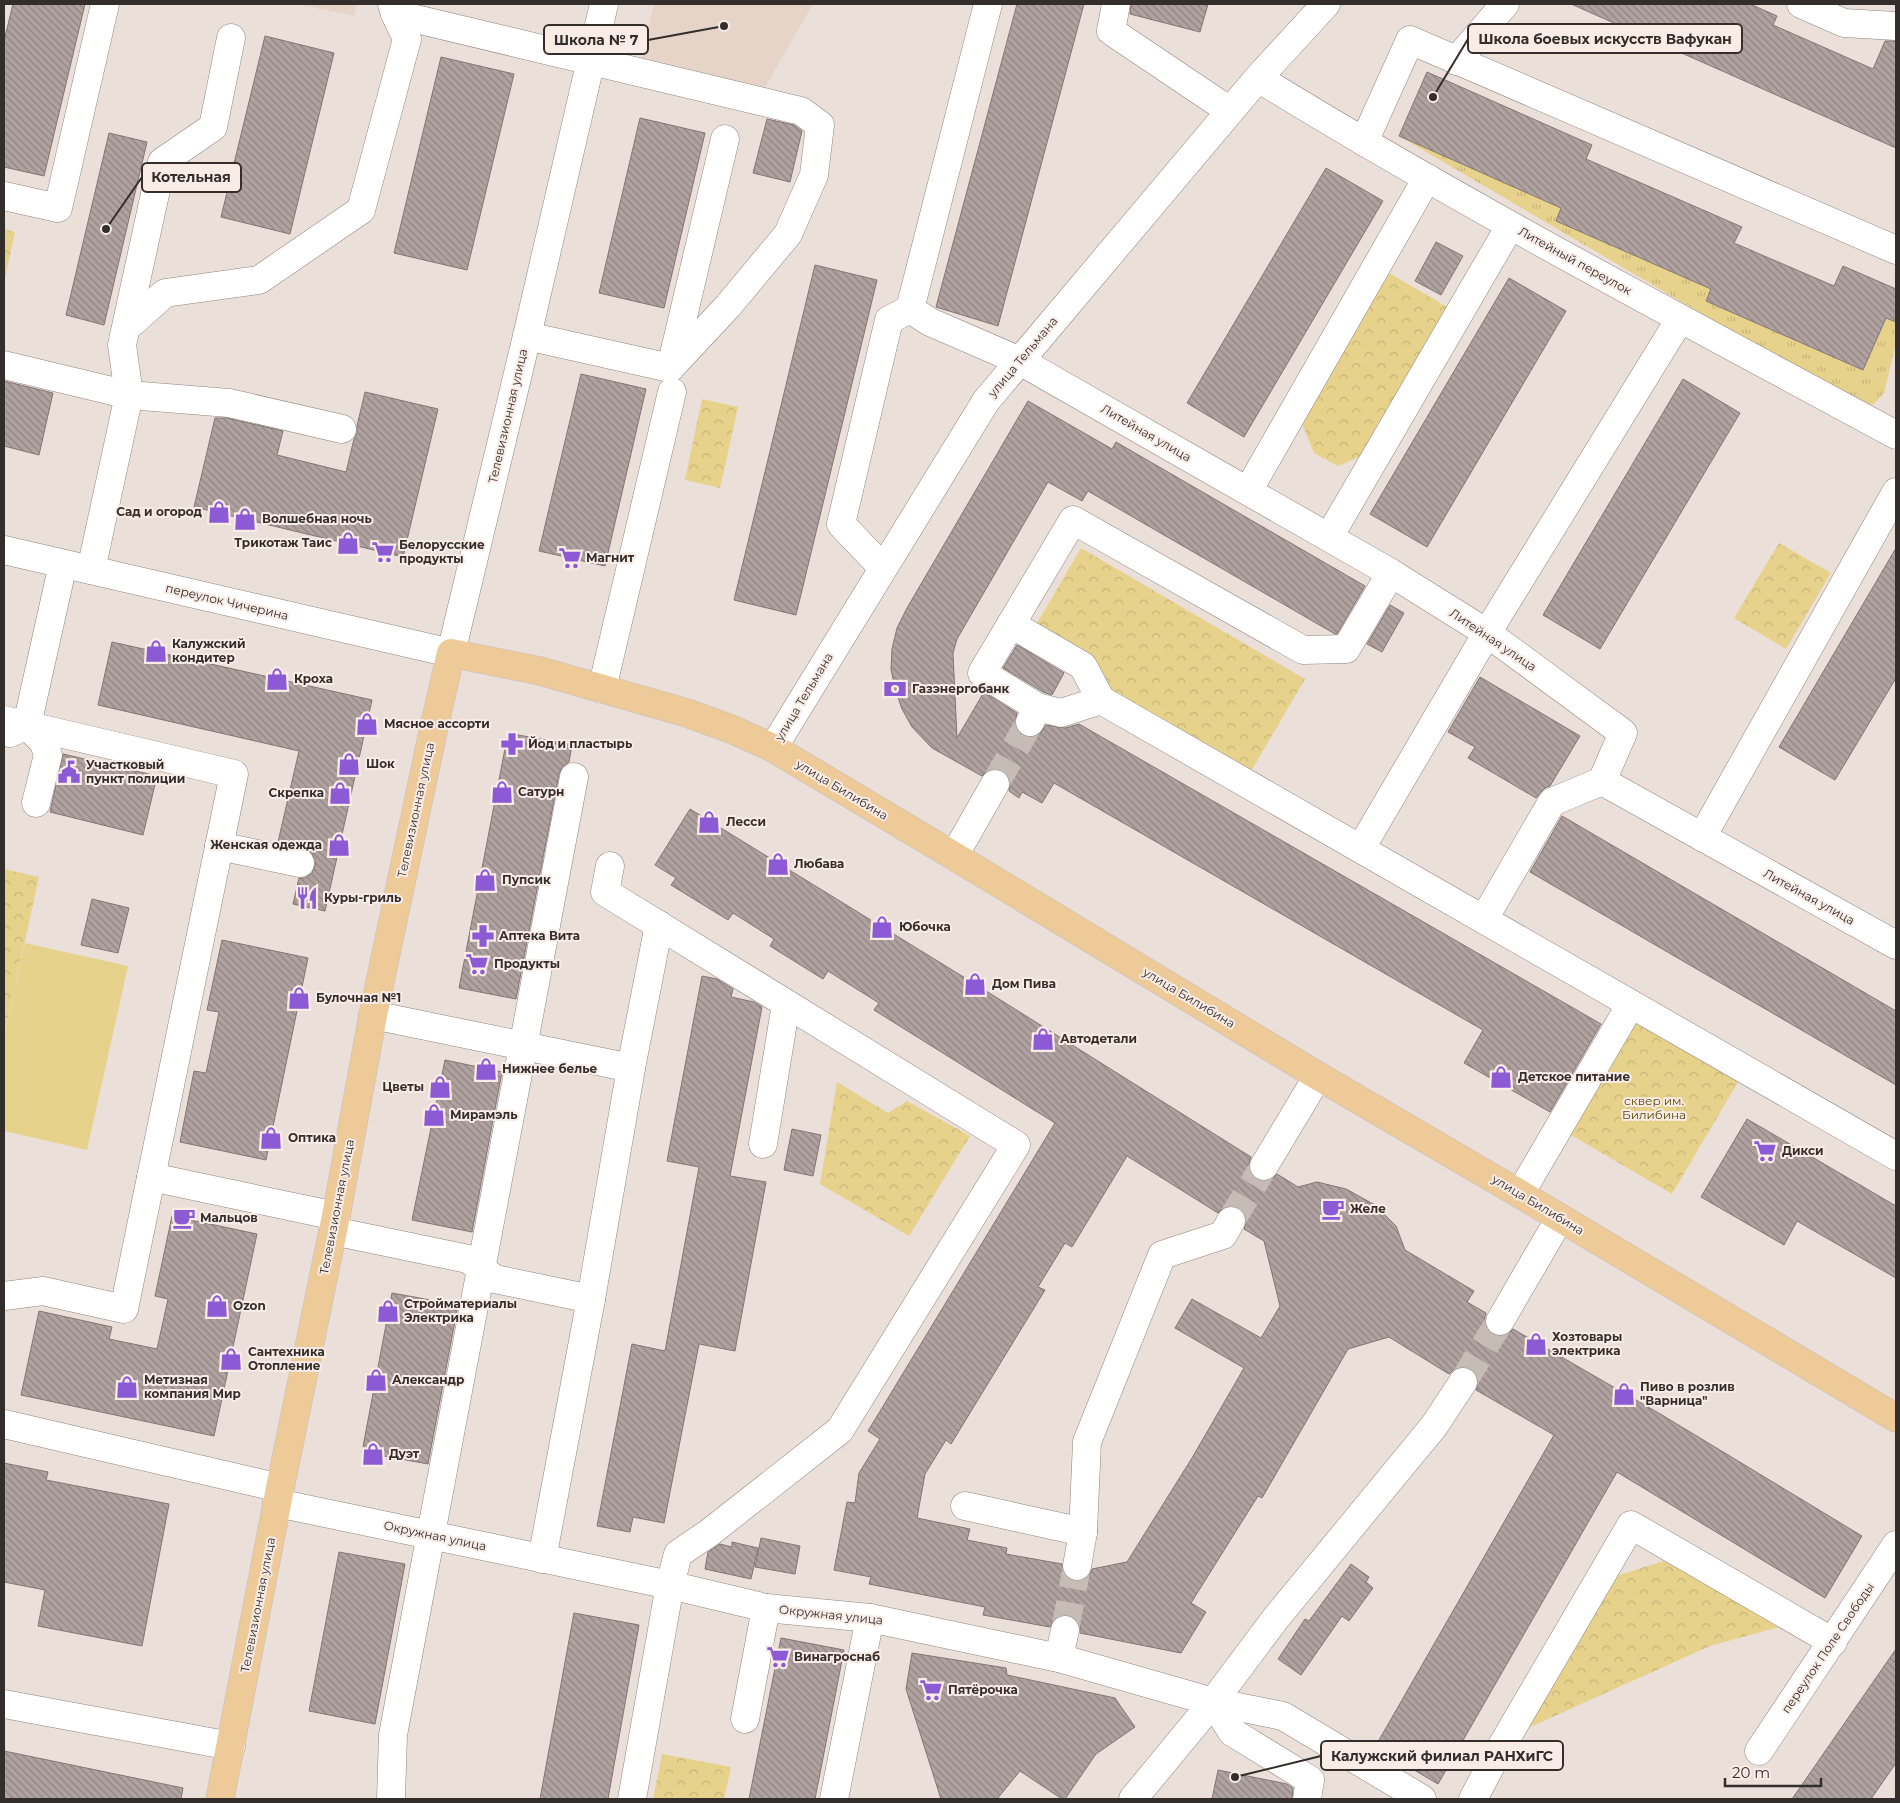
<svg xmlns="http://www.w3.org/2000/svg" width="1900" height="1803" viewBox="0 0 1900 1803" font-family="Montserrat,sans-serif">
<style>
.built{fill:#e6d4c9}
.grass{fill:url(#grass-tufts)}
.park{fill:url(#park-crowns)}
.garden{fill:#e7d28c}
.building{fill:url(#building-back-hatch);stroke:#827674;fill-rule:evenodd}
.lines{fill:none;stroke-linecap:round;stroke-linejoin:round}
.minor-tunnel{stroke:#c6bcb6;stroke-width:28;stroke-dasharray:28 14;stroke-linecap:butt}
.minor-casing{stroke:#90857f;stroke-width:29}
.major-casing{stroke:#c2c0c0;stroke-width:29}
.minor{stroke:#fff;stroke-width:28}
.major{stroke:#eeca99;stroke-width:28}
.labels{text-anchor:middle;stroke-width:4;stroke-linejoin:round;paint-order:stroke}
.street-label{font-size:12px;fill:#332e2c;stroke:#f9ece6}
.poi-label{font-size:12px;font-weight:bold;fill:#332e2c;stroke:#f9ece6;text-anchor:start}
.park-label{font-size:12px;fill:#5a4a08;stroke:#f9ece6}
.leader{fill:none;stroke:#332e2c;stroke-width:2}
.callout-dot{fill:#332e2c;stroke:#f9ece6;stroke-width:2}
.callout{fill:#f9ece6;stroke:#332e2c;stroke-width:2}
.callout-label{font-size:14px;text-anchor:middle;font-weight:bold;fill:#332e2c}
</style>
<defs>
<pattern id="grass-tufts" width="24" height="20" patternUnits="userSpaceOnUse" patternTransform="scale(1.25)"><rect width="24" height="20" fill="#e7d28c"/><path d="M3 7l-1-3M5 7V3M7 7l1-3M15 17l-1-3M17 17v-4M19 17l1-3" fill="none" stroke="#c7b579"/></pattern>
<pattern id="park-crowns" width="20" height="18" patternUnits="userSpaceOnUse" patternTransform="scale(1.25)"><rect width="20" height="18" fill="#e7d28c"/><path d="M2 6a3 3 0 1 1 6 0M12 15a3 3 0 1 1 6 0" fill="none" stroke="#c7b579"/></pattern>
<pattern id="building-back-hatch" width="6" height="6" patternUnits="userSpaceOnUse" patternTransform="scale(1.25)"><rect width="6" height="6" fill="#b0a2a0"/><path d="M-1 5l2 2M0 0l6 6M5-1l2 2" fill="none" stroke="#908483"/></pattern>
</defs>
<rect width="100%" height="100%" fill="#ebdfd9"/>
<g class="built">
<path d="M298,4H357L354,16Z"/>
<path d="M654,4H813L765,87L640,60Z"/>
</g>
<path class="grass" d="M1399,136L1561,208L1556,221L1711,289L1706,301L1862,370L1886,318L1896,322V343L1884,393L1873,405L1847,399Z"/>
<g class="park">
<path d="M4,229L15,232L4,283Z"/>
<path d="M1389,273L1449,308L1364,455L1338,466L1314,453L1302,424Z"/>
<path d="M702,399L738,407L720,488L685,480Z"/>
<path d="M1779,543L1831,573L1786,649L1734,618Z"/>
<path d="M1081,548L1305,679L1250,773L1026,642Z"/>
<path d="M4,869L39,877L4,1036Z"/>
<path d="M1635,1022L1738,1082L1672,1194L1569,1134Z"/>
<path d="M837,1082L888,1113L907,1101L970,1136L909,1236L820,1184Z"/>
<path d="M1664,1561L1783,1626L1710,1646L1528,1728L1613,1577Z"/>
<path d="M662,1754L731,1767L724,1799H653Z"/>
</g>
<path class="garden" d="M25,943L128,966L87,1150L4,1131V1036Z"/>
<g class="building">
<path d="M13,4H85L44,176L4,167V41Z"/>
<path d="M1017,4H1084L998,326L936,307Z"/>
<path d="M1131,4H1208L1200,32L1130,14Z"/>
<path d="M1571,4H1750L1777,16L1773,25L1873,69L1885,41H1896V148Z"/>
<path d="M265,36L334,53L290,234L221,217Z"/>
<path d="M441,57L514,74L467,270L394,253Z"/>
<path d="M1427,72L1592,145L1586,159L1742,227L1734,243L1834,286L1843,266L1896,289V322L1886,318L1863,370L1706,301L1711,289L1556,221L1561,208L1399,136Z"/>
<path d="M640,118L705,133L664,308L599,293Z"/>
<path d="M767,119L794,125L802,131L790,182L753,173Z"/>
<path d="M109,133L147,142L104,325L66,315Z"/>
<path d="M1326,168L1383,201L1244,437L1187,403Z"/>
<path d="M1436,242L1463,256L1441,295L1415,281Z"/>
<path d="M815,265L877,280L796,615L734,600Z"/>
<path d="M1509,278L1566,311L1427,547L1370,514Z"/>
<path d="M581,374L646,389L605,566L539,551Z"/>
<path d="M1683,379L1740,413L1600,649L1543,615Z"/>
<path d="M4,381L53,393L39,455L4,446Z"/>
<path d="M365,392L438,409L403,557L194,507L215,418H227L283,431L277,455L346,472L354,439L357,433V426Z"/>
<path d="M1028,401L1112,449L1116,442L1365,586L1337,634H1335L1088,491L1082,501L1048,482L957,639L953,653L957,738L984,692L1017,713L1015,724L1018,731L1024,736L1031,738L1039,735L1046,725L1065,728L1079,724L1601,1024L1550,1112L1464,1063L1483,1030L1054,783L1042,803L1022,792L1019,798L1009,791L1011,783L1008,776L1003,771L994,768L987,771L982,776L932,748L912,727L902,709L895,689L891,669L892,649L897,628L907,608Z"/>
<path d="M1896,548V678L1835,780L1779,747Z"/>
<path d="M1390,605L1404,613L1382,652L1367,644Z"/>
<path d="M112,642L372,700L325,911L293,904L299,878H305L312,873L315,866V859L311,852L304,848L278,842L299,751L98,705Z"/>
<path d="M1017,645L1064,673L1052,695L1043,692L1003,668Z"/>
<path d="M1480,677L1580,736L1550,786L1545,788L1536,798L1468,758L1475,747L1448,732Z"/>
<path d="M508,733L572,745L569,762L562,767L559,774L516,999L459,988Z"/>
<path d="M63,754L157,776L143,835L50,812Z"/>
<path d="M690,809L975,984L1251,1157L1248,1166L1251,1174L1256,1180L1263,1182L1271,1180L1277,1174L1298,1187L1317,1182L1346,1189L1375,1205L1396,1226L1405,1250L1474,1291L1467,1302L1486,1313L1484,1321L1486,1328L1492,1334L1500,1337L1508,1334L1513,1329L1662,1415L1862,1536L1825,1598L1617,1472L1438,1784L1375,1747L1554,1435L1476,1390L1479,1382L1477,1375L1471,1369L1463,1366L1456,1368L1449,1374L1389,1337L1348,1349L1262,1498L1258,1496L1191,1603L1206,1612L1181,1653L1080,1633V1625L1075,1618L1069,1615H1061L1054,1619L1050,1627L983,1615L985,1607L869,1584L871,1577L834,1570L847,1502L855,1503L859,1473L880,1439L868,1431L1055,1123L874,1010L879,1003L828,971L823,979L770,946L774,939L733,913L728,920L671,885L676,878L655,865ZM1127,1156L1218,1213L1223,1208L1230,1205L1239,1208L1244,1213L1247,1220L1244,1229L1264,1241L1280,1306L1261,1338L1192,1299L1175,1328L1244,1368L1192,1458L1127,1562L1092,1569L1089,1576L1083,1580L1075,1581L1067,1578L1063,1572L1062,1564L1006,1554L1007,1548L967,1540L970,1529L917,1518L925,1474L946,1440L951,1444L1045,1290L1038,1287L1065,1243L1072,1247Z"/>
<path d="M1562,816L1896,1011V1085L1530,872Z"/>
<path d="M92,899L129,908L118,953L81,945Z"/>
<path d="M222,940L308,958L266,1160L180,1142L194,1071L206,1073L219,1012L207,1010Z"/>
<path d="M702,976L717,979L733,989L731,997L754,1002L762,1007L730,1176L766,1182L735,1351L699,1344L664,1523L633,1517L630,1532L597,1526L632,1344L665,1351L699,1167L667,1161Z"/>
<path d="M445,1060L502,1072L472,1232L412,1220Z"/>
<path d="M1747,1119L1896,1206V1278L1797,1221L1784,1245L1701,1197Z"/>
<path d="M792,1129L821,1135L813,1176L784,1170Z"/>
<path d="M172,1216L257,1234L214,1436L21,1395L39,1311L112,1327L109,1339L157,1349L168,1299L155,1296Z"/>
<path d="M392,1293L458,1305L428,1464L362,1452Z"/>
<path d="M4,1463L48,1472L46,1480L169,1504L142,1646L38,1626L45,1590L4,1582Z"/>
<path d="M761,1538L800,1546L795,1574L755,1567Z"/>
<path d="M732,1542L758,1548L751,1579L705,1569L708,1552L720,1544L732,1547Z"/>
<path d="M339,1552L405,1564L375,1724L309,1711Z"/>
<path d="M1351,1564L1369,1577L1366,1582L1373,1588L1349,1621L1342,1616L1301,1675L1278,1659L1305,1619L1309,1621Z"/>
<path d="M574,1613L639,1625L608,1799H540Z"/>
<path d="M781,1638L844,1650L815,1799H749Z"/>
<path d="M1896,1649V1763L1871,1799H1792Z"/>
<path d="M912,1653L1006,1668L1007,1675L1115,1698L1135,1727L1096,1754L1065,1799H1062L1020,1771L997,1799H941L906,1689Z"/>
<path d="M4,1751L183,1788L181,1799H4Z"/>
<path d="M1218,1770L1287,1784L1293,1788L1292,1799H1212Z"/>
</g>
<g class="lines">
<g class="minor-tunnel">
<path d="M995,784L1030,722"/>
<path d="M1231,1221L1264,1166"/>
<path d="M1463,1382L1500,1321"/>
<path d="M1065,1630L1077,1566"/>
</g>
<defs>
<g id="minor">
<path d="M988,4L910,309L930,322L1020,361L1391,573L1487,633L1623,733L1602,781L1896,945"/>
<path d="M1116,4L1111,31L1230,111"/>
<path d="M1801,4L1844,23L1896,26"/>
<path d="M395,14L801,111L820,125L814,175L788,234L728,306L670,368"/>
<path d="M231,38L213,127L162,162L122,345L129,395L229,403L342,429"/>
<path d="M1456,61L1505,4"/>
<path d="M1258,78C1466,206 1682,319 1896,435"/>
<path d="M1364,142L1410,40L1896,250"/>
<path d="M4,196L58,208L105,4"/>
<path d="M127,325L134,321L165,293L259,280L361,210L407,39L395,14L392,4"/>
<path d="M527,336L670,368"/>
<path d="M4,365L129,395L91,570"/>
<path d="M671,367L725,139"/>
<path d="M1248,491L1427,178"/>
<path d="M1329,537L1510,226"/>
<path d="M4,550L451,653L527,336L604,4"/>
<path d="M883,568L841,524L889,320L910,309"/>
<path d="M1011,624L1083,666L1101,700"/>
<path d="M602,689L672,392"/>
<path d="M1037,707L1061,713L1101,700L1896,1156"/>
<path d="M4,720L234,774L124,1309L43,1291L4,1296"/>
<path d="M1030,722L1037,707L982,673L1073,520L1303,650L1346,649L1391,573"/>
<path d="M27,725L44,743L48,755L36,803"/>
<path d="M10,733L27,725L63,564"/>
<path d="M773,748L986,401L1258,78L1326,4"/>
<path d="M1702,837L1896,492"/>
<path d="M219,846L300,863"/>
<path d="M1361,848L1487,633L1680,319"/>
<path d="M954,856L995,784"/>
<path d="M610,866L605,892L1016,1145L840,1430L709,1533L678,1554L670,1585L632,1799"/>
<path d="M1484,919L1552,802L1602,781"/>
<path d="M373,1015L631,1068L659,925"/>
<path d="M763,1144L786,1004"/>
<path d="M1264,1166L1318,1076"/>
<path d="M151,1177L336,1216"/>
<path d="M1520,1194L1631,1004"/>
<path d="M333,1231L468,1259L495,1279L591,1299"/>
<path d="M1500,1321L1560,1218"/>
<path d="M4,1424L280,1488"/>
<path d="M277,1503L670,1585L766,1608L870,1618L1059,1658L1213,1702L1283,1716L1422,1799"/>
<path d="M965,1506L1083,1532L1087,1442L1162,1255L1223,1235L1231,1221"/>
<path d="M542,1559L591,1299L631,1068"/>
<path d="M1077,1566L1083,1532"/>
<path d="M1059,1658L1065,1630"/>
<path d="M1213,1702L1232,1732L1310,1780L1307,1799"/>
<path d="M4,1704L231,1746"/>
<path d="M745,1719L766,1608"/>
<path d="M1759,1751L1896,1545"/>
<path d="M391,1799L393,1735L574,777"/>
<path d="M834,1799L870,1618"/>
<path d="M1133,1799L1213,1702L1276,1618L1434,1426L1463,1382"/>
<path d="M1473,1799L1497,1754L1631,1525L1833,1642"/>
</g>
<path id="major" d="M220,1799L280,1488L336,1216L373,1015L434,727L451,653L540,671L687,713L731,729L773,748L954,856L1318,1076L1520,1194L1896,1418"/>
</defs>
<use href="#minor" class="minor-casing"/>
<use href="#major" class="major-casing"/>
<use href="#minor" class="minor"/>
<use href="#major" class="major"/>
</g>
<defs>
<symbol id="shop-bare" viewBox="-9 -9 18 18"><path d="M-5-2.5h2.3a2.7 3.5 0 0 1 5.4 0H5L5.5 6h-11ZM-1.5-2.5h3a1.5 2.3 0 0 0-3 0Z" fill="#8b5ad4" stroke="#f9ece6" stroke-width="2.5" paint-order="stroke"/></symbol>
<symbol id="supermarket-bare" viewBox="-9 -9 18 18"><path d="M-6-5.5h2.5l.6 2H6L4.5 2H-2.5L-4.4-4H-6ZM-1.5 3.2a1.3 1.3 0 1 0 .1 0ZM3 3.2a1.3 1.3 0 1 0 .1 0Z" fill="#8b5ad4" stroke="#f9ece6" stroke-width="2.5" paint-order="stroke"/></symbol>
<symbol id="bank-bare" viewBox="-9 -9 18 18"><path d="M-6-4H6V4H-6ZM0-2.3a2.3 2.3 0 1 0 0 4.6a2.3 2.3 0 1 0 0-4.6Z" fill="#8b5ad4" stroke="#f9ece6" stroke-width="2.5" paint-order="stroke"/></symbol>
<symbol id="pharmacy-bare" viewBox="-9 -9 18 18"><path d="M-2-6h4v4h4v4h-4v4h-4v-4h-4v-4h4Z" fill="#8b5ad4" stroke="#f9ece6" stroke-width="2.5" paint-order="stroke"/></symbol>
<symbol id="civic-bare" viewBox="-9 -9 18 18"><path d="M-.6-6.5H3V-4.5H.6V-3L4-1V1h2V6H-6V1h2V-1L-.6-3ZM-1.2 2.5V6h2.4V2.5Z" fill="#8b5ad4" stroke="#f9ece6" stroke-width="2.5" paint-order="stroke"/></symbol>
<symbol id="restaurant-bare" viewBox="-9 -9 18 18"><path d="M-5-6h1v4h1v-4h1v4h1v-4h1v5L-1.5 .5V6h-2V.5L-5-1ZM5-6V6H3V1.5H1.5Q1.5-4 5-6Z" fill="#8b5ad4" stroke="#f9ece6" stroke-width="2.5" paint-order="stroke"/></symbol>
<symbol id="cafe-bare" viewBox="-9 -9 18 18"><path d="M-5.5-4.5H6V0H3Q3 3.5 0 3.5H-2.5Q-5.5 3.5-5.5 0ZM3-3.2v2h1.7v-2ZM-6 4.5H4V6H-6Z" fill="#8b5ad4" stroke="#f9ece6" stroke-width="2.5" paint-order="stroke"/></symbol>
</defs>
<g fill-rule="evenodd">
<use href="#shop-bare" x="203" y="496" width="32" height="32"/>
<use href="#shop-bare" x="229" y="503" width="32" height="32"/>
<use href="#shop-bare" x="332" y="527" width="32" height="32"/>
<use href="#supermarket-bare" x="367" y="536" width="32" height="32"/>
<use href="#supermarket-bare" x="554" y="542" width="32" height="32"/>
<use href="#shop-bare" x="140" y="635" width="32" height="32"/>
<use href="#shop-bare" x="261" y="663" width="32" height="32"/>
<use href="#bank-bare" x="879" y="673" width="32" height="32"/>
<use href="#shop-bare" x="351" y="708" width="32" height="32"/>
<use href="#pharmacy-bare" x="496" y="728" width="32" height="32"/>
<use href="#shop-bare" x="333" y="748" width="32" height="32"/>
<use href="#civic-bare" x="53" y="756" width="32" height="32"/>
<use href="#shop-bare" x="486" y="776" width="32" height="32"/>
<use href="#shop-bare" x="324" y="777" width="32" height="32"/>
<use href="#shop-bare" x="693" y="806" width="32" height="32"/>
<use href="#shop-bare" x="323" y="829" width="32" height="32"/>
<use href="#shop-bare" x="762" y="848" width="32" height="32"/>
<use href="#shop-bare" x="469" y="864" width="32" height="32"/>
<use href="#restaurant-bare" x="291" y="882" width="32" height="32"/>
<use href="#shop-bare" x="866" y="911" width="32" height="32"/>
<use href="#pharmacy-bare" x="467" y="920" width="32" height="32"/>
<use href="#supermarket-bare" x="461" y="948" width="32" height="32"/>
<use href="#shop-bare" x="959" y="968" width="32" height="32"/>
<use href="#shop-bare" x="283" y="982" width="32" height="32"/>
<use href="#shop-bare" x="1027" y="1023" width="32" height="32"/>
<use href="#shop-bare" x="470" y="1053" width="32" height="32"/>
<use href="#shop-bare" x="1485" y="1061" width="32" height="32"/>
<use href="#shop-bare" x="424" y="1071" width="32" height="32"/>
<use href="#shop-bare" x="418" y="1099" width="32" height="32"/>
<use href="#shop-bare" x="255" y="1122" width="32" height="32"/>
<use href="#supermarket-bare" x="1749" y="1135" width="32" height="32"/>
<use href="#cafe-bare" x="1317" y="1193" width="32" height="32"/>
<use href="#cafe-bare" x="168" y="1202" width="32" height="32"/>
<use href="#shop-bare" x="201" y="1290" width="32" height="32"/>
<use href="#shop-bare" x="372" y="1295" width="32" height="32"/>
<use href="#shop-bare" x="1520" y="1328" width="32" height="32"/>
<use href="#shop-bare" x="215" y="1343" width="32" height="32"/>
<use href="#shop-bare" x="360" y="1364" width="32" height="32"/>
<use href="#shop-bare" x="111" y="1371" width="32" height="32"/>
<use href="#shop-bare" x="1608" y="1378" width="32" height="32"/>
<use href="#shop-bare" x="357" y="1438" width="32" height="32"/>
<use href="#supermarket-bare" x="762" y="1641" width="32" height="32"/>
<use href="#supermarket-bare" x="915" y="1674" width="32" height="32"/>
</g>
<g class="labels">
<g class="street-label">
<text transform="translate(1575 261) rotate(29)" y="4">Литейный переулок</text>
<text transform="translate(1023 357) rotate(-50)" y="4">улица Тельмана</text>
<text transform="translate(508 416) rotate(-77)" y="4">Телевизионная улица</text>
<text transform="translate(1146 433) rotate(30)" y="4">Литейная улица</text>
<text transform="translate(227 602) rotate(13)" y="4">переулок Чичерина</text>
<text transform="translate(1493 640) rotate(34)" y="4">Литейная улица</text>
<text transform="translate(804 697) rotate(-59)" y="4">улица Тельмана</text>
<text transform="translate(842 790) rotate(31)" y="4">улица Билибина</text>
<text transform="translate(416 810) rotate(-78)" y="4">Телевизионная улица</text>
<text transform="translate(1809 897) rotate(29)" y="4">Литейная улица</text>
<text transform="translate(1189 998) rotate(31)" y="4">улица Билибина</text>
<text transform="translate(1538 1205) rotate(31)" y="4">улица Билибина</text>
<text transform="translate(337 1207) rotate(-79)" y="4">Телевизионная улица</text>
<text transform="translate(435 1536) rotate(12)" y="4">Окружная улица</text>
<text transform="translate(258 1605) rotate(-79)" y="4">Телевизионная улица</text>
<text transform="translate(831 1615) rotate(6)" y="4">Окружная улица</text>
<text transform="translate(1828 1648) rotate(-56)" y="4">переулок Поле Свободы</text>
</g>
<g class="poi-label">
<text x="202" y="516" text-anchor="end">Сад и огород</text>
<text x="262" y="523">Волшебная ночь</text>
<text x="332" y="547" text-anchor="end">Трикотаж Таис</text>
<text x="399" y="549">Белорусские<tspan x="399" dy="14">продукты</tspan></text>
<text x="586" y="562">Магнит</text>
<text x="172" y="648">Калужский<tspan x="172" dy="14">кондитер</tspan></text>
<text x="294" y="683">Кроха</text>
<text x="912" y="693">Газэнергобанк</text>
<text x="384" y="728">Мясное ассорти</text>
<text x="528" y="748">Йод и пластырь</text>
<text x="366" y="768">Шок</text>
<text x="86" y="769">Участковый<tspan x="86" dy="14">пункт полиции</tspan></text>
<text x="518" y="796">Сатурн</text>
<text x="324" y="797" text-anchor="end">Скрепка</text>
<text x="726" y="826">Лесси</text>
<text x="322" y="849" text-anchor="end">Женская одежда</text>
<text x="794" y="868">Любава</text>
<text x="502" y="884">Пупсик</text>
<text x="324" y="902">Куры-гриль</text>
<text x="899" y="931">Юбочка</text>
<text x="499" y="940">Аптека Вита</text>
<text x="494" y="968">Продукты</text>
<text x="992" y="988">Дом Пива</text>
<text x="316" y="1002">Булочная №1</text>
<text x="1060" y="1043">Автодетали</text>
<text x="502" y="1073">Нижнее белье</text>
<text x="1518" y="1081">Детское питание</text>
<text x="424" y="1091" text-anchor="end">Цветы</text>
<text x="450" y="1119">Мирамэль</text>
<text x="288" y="1142">Оптика</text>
<text x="1782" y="1155">Дикси</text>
<text x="1350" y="1213">Желе</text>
<text x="200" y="1222">Мальцов</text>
<text x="404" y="1308">Стройматериалы<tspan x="404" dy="14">Электрика</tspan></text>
<text x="233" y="1310">Ozon</text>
<text x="1552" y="1341">Хозтовары<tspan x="1552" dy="14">электрика</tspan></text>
<text x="248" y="1356">Сантехника<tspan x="248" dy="14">Отопление</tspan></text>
<text x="144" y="1384">Метизная<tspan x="144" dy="14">компания Мир</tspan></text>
<text x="392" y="1384">Александр</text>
<text x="1640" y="1391">Пиво в розлив<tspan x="1640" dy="14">"Варница"</tspan></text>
<text x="389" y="1458">Дуэт</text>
<text x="794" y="1661">Винагроснаб</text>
<text x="948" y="1694">Пятёрочка</text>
</g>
<g class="park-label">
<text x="1654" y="1105">сквер им.<tspan x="1654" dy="14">Билибина</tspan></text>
</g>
</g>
<path class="leader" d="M1433 97L1468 39M724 26L648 40M106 229L142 177M1235 1777L1321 1756"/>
<g class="callout-dot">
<circle cx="1433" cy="97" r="5"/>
<circle cx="724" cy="26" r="5"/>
<circle cx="106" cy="229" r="5"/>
<circle cx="1235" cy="1777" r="5"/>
</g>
<g class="callout">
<rect x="1468" y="24" width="274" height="29" rx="5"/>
<rect x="544" y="25" width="104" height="29" rx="5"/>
<rect x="142" y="163" width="99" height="29" rx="5"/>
<rect x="1321" y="1741" width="242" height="29" rx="5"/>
</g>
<g class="callout-label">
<text x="1605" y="44">Школа боевых искусств Вафукан</text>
<text x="596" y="45">Школа № 7</text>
<text x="191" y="182">Котельная</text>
<text x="1442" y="1761">Калужский филиал РАНХиГС</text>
</g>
<rect width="1900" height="1803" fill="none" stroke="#332e2c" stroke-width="10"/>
<path d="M1725 1778v8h96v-8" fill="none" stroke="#332e2c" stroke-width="2.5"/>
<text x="1732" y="1778" font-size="15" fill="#332e2c" stroke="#f9ece6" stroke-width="4" paint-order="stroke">20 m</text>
</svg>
